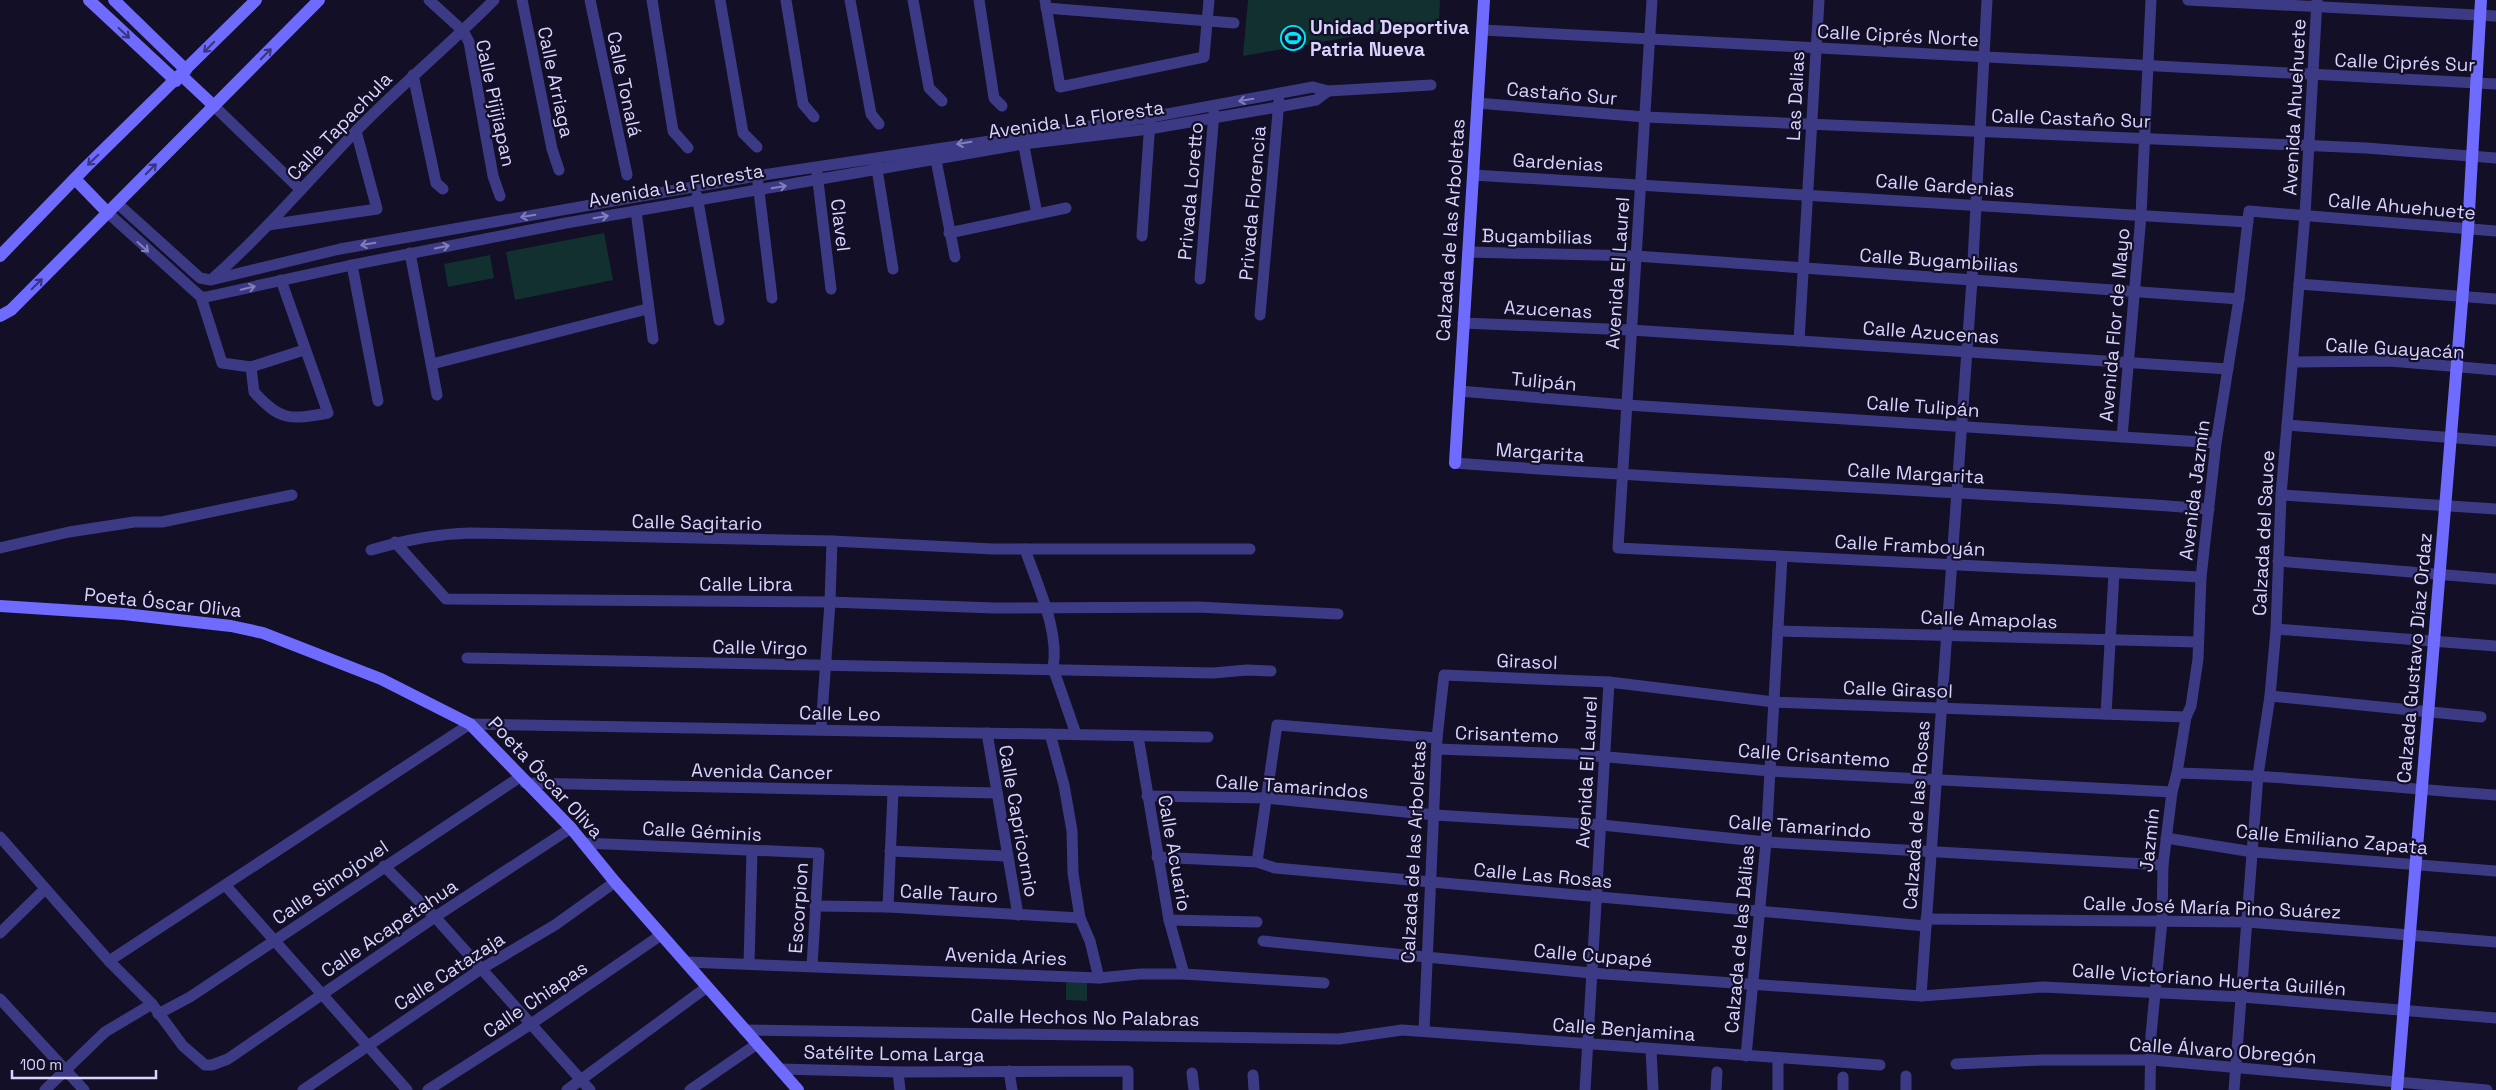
<svg xmlns="http://www.w3.org/2000/svg" width="2496" height="1090" viewBox="0 0 2496 1090" font-family="'Space Grotesk',sans-serif">
<style>
.green{fill:#12302f}
.lines{fill:none;stroke-linecap:round;stroke-linejoin:round}
.street{stroke:#3d3a85;stroke-width:11}
.secondary{stroke:#6f6bff;stroke-width:12}
.oneway{stroke:#38347d}
.oneway2{stroke:#837fbc}
.labels{text-anchor:middle;stroke-width:4.5;stroke-linejoin:round;paint-order:stroke}
.poi-label{font-size:19px;font-weight:bold;fill:#d9d4ff;stroke:#130f26;text-anchor:start}
.street-label{font-size:19px;fill:#d9d4ff;stroke:#130f26}
</style>
<rect width="100%" height="100%" fill="#130f26"/>
<g class="green">
<path d="M1248,0H1440L1439,21L1243,56Z"/>
<path d="M604,233L613,280L515,300L506,252Z"/>
<path d="M490,255L494,278L448,287L444,264Z"/>
<path d="M1066,981H1087V1001L1066,1000Z"/>
</g>
<g class="lines">
<g class="street">
<path d="M429,0L463,31L469,42L493,176L500,196"/>
<path d="M522,0L552,149L559,170"/>
<path d="M590,0L627,175"/>
<path d="M652,0L673,131L688,148"/>
<path d="M720,0L743,133L757,147"/>
<path d="M786,0L803,104L814,117"/>
<path d="M850,0L871,114L879,124"/>
<path d="M913,0L929,88L942,101"/>
<path d="M979,0L994,98L1002,106"/>
<path d="M1045,0L1060,87L1204,57L1209,0"/>
<path d="M1652,0L1618,548L2201,577"/>
<path d="M2188,0L2496,16"/>
<path d="M1046,8L1234,23"/>
<path d="M1482,30L2496,84"/>
<path d="M413,75L436,183L443,189"/>
<path d="M1477,103L1645,117L2366,148L2496,158"/>
<path d="M214,106L301,190"/>
<path d="M1022,136L1037,214"/>
<path d="M935,155L955,257"/>
<path d="M876,163L893,269"/>
<path d="M817,173L831,289"/>
<path d="M1473,175L2248,222"/>
<path d="M758,183L772,298"/>
<path d="M697,196L719,320"/>
<path d="M117,203L200,278L211,280L340,249L756,176L1151,117L1313,87L1328,91L1431,85"/>
<path d="M636,211L653,339"/>
<path d="M108,213L201,297H206L352,265L566,223L1023,144L1149,129L1278,107L1316,100L1328,91"/>
<path d="M268,225L377,209L356,131"/>
<path d="M949,233L1066,208"/>
<path d="M1142,236L1150,121"/>
<path d="M1468,252L1636,256L2239,299"/>
<path d="M410,253L437,395"/>
<path d="M352,265L378,401"/>
<path d="M212,279C264,233 308,181 356,131C400,86 449,45 494,0"/>
<path d="M1200,279L1214,113"/>
<path d="M2299,284L2496,299"/>
<path d="M201,297L222,363L251,367L304,350"/>
<path d="M1260,315L1279,101"/>
<path d="M1463,323L1631,330L2228,369"/>
<path d="M1799,341L1819,0"/>
<path d="M2293,362L2390,361L2496,370"/>
<path d="M432,364L647,309"/>
<path d="M251,367L254,392C280,421 290,420 328,413L281,280"/>
<path d="M1459,391L1627,405L2216,443"/>
<path d="M2287,425L2496,441"/>
<path d="M2122,437L2141,215L2151,0"/>
<path d="M1455,463C1706,482 1957,490 2209,509"/>
<path d="M2281,495L2496,509"/>
<path d="M395,542L446,599L830,602L994,608L1198,607L1338,614"/>
<path d="M0,548L69,532L134,522H162L292,495"/>
<path d="M1025,549C1037,585 1060,631 1053,668L1076,734"/>
<path d="M371,550C404,540 436,534 471,533L832,541L993,549H1250"/>
<path d="M2278,561L2496,579"/>
<path d="M2276,629L2496,646"/>
<path d="M1778,631L2198,642"/>
<path d="M467,658L1213,673L1247,670L1271,671"/>
<path d="M2270,696L2481,717"/>
<path d="M2106,714L2114,573"/>
<path d="M821,729L830,602L832,541"/>
<path d="M987,733L1018,915"/>
<path d="M1050,734L1064,785L1072,831L1073,873L1080,918L1090,941L1099,978"/>
<path d="M1138,736L1169,920L1184,974"/>
<path d="M1437,749L1573,754L1770,771L2172,792"/>
<path d="M2177,773C2284,775 2390,788 2496,795"/>
<path d="M525,783L997,793"/>
<path d="M1147,796L1266,798L1435,815L1602,825L1766,842L2163,865"/>
<path d="M0,837L109,961L152,1004L183,1046L205,1065H212L228,1059L435,917L571,828"/>
<path d="M2166,838L2253,852L2496,871"/>
<path d="M583,843L819,853L812,966"/>
<path d="M890,851L1007,856"/>
<path d="M1157,857L1257,862L1275,868L1926,926"/>
<path d="M1257,862L1277,725L1437,738"/>
<path d="M384,866L435,917L590,1090"/>
<path d="M226,886L407,1090"/>
<path d="M815,906L888,907L1080,918"/>
<path d="M888,907L893,792"/>
<path d="M1926,919L2247,922L2496,942"/>
<path d="M1169,920L1257,922"/>
<path d="M0,933L44,890"/>
<path d="M1263,941L1591,973L1921,996L2043,987L2242,997L2496,1018"/>
<path d="M109,961L470,724L1208,737"/>
<path d="M686,962L1099,978L1140,974H1184L1324,983"/>
<path d="M749,964L752,851"/>
<path d="M1921,996L1972,280L1987,0"/>
<path d="M0,999L84,1090"/>
<path d="M158,1014L190,997L520,777"/>
<path d="M744,1030L1339,1039L1402,1030L1880,1065"/>
<path d="M1424,1031L1437,738L1444,675L1609,682L1774,702L2186,717"/>
<path d="M1651,1049L1653,1090"/>
<path d="M1746,1056L1766,842L1782,557"/>
<path d="M1956,1064L2041,1060H2152L2487,1090"/>
<path d="M779,1069L898,1072L1128,1071V1090"/>
<path d="M1009,1071L1012,1090"/>
<path d="M898,1072L900,1090"/>
<path d="M1192,1073L1194,1090"/>
<path d="M1253,1075L1254,1090"/>
<path d="M45,1090L105,1032L152,1004"/>
<path d="M303,1090L481,969L555,925L615,882"/>
<path d="M428,1090L531,1024L661,935"/>
<path d="M567,1090L707,987"/>
<path d="M690,1090L757,1044"/>
<path d="M1585,1090L1609,682"/>
<path d="M1716,1090L1717,1072"/>
<path d="M1778,1090V1058"/>
<path d="M1843,1090V1077"/>
<path d="M1906,1090V1076"/>
<path d="M2150,1090L2151,1035L2162,921L2163,865L2172,792L2177,773L2186,717L2191,706L2198,659L2201,577L2216,443L2239,299L2249,211L2496,231"/>
<path d="M2234,1090L2258,775L2270,696L2276,629L2281,495L2305,215L2317,0"/>
</g>
<g class="secondary">
<path d="M89,0L176,81"/>
<path d="M114,0L186,70"/>
<path d="M181,75L214,106"/>
<path d="M75,179L108,213"/>
<path d="M0,256L86,167L256,0"/>
<path d="M0,316L11,310L319,0"/>
<path d="M1455,463L1484,0"/>
<path d="M0,606L124,614L231,626L263,633L381,679L470,724L571,828L615,882L798,1090"/>
<path d="M2397,1090L2468,229L2481,0"/>
</g>
</g>
<defs><path id="oneway-shaft" d="M-6 0H5M1.5-3L5.5 0L1.5 3" fill="none" stroke-width="1.6" stroke-linecap="round" stroke-linejoin="round" transform="scale(1.25)"/></defs>
<g class="oneway">
<use href="#oneway-shaft" transform="translate(124 33) rotate(43)"/>
<use href="#oneway-shaft" transform="translate(209 47) rotate(135)"/>
<use href="#oneway-shaft" transform="translate(266 54) rotate(-45)"/>
<use href="#oneway-shaft" transform="translate(93 160) rotate(136)"/>
<use href="#oneway-shaft" transform="translate(151 169) rotate(-45)"/>
<use href="#oneway-shaft" transform="translate(37 284) rotate(-45)"/>
</g>
<g class="oneway2">
<use href="#oneway-shaft" transform="translate(1246 100) rotate(170)"/>
<use href="#oneway-shaft" transform="translate(964 143) rotate(171)"/>
<use href="#oneway-shaft" transform="translate(779 187) rotate(-10)"/>
<use href="#oneway-shaft" transform="translate(528 216) rotate(170)"/>
<use href="#oneway-shaft" transform="translate(601 217) rotate(-9)"/>
<use href="#oneway-shaft" transform="translate(368 244) rotate(170)"/>
<use href="#oneway-shaft" transform="translate(143 247) rotate(42)"/>
<use href="#oneway-shaft" transform="translate(442 247) rotate(-11)"/>
<use href="#oneway-shaft" transform="translate(248 288) rotate(-13)"/>
</g>
<defs>
<symbol id="stadium-ring" viewBox="-11 -11 22 22"><circle r="9.5" fill="#130f26" stroke="#00e5ff" stroke-width="1.5"/><path d="M0-5a6.5 5 0 1 0 0 10a6.5 5 0 1 0 0-10ZM-3.5-1.8h7v3.6h-7Z" fill="#00e5ff"/></symbol>
</defs>
<g fill-rule="evenodd">
<use href="#stadium-ring" x="1279" y="24" width="28" height="28"/>
</g>
<g class="labels">
<g class="poi-label">
<text x="1310" y="34">Unidad Deportiva<tspan x="1310" dy="22">Patria Nueva</tspan></text>
</g>
<g class="street-label">
<text transform="translate(1898 35) rotate(3)" y="7">Calle Ciprés Norte</text>
<text transform="translate(2405 62) rotate(2)" y="7">Calle Ciprés Sur</text>
<text transform="translate(556 82) rotate(78)" y="7">Calle Arriaga</text>
<text transform="translate(625 84) rotate(78)" y="7">Calle Tonalá</text>
<text transform="translate(1562 93) rotate(5)" y="7">Castaño Sur</text>
<text transform="translate(1795 96) rotate(-87)" y="7">Las Dalias</text>
<text transform="translate(496 103) rotate(78)" y="7">Calle Pijijiapan</text>
<text transform="translate(2294 107) rotate(-87)" y="7">Avenida Ahuehuete</text>
<text transform="translate(2071 118) rotate(2)" y="7">Calle Castaño Sur</text>
<text transform="translate(1076 119) rotate(-8)" y="7">Avenida La Floresta</text>
<text transform="translate(339 126) rotate(-46)" y="7">Calle Tapachula</text>
<text transform="translate(1558 162) rotate(3)" y="7">Gardenias</text>
<text transform="translate(676 185) rotate(-10)" y="7">Avenida La Floresta</text>
<text transform="translate(1945 185) rotate(4)" y="7">Calle Gardenias</text>
<text transform="translate(1190 191) rotate(-85)" y="7">Privada Loretto</text>
<text transform="translate(1252 203) rotate(-85)" y="7">Privada Florencia</text>
<text transform="translate(2402 206) rotate(5)" y="7">Calle Ahuehuete</text>
<text transform="translate(841 225) rotate(83)" y="7">Clavel</text>
<text transform="translate(1450 230) rotate(-86)" y="7">Calzada de las Arboletas</text>
<text transform="translate(1537 236) rotate(1)" y="7">Bugambilias</text>
<text transform="translate(1939 260) rotate(4)" y="7">Calle Bugambilias</text>
<text transform="translate(1617 273) rotate(-86)" y="7">Avenida El Laurel</text>
<text transform="translate(1548 309) rotate(3)" y="7">Azucenas</text>
<text transform="translate(2114 325) rotate(-85)" y="7">Avenida Flor de Mayo</text>
<text transform="translate(1931 332) rotate(4)" y="7">Calle Azucenas</text>
<text transform="translate(2395 348) rotate(3)" y="7">Calle Guayacán</text>
<text transform="translate(1544 381) rotate(5)" y="7">Tulipán</text>
<text transform="translate(1923 406) rotate(4)" y="7">Calle Tulipán</text>
<text transform="translate(1540 452) rotate(4)" y="7">Margarita</text>
<text transform="translate(1916 473) rotate(3)" y="7">Calle Margarita</text>
<text transform="translate(2194 490) rotate(-83)" y="7">Avenida Jazmín</text>
<text transform="translate(697 522) rotate(1)" y="7">Calle Sagitario</text>
<text transform="translate(2263 533) rotate(-87)" y="7">Calzada del Sauce</text>
<text transform="translate(1910 545) rotate(3)" y="7">Calle Framboyán</text>
<text x="746" y="591">Calle Libra</text>
<text transform="translate(163 602) rotate(6)" y="7">Poeta Óscar Oliva</text>
<text transform="translate(1989 619) rotate(2)" y="7">Calle Amapolas</text>
<text transform="translate(760 647) rotate(1)" y="7">Calle Virgo</text>
<text transform="translate(2414 658) rotate(-85)" y="7">Calzada Gustavo Díaz Ordaz</text>
<text transform="translate(1527 661) rotate(2)" y="7">Girasol</text>
<text transform="translate(1898 689) rotate(2)" y="7">Calle Girasol</text>
<text transform="translate(840 713) rotate(1)" y="7">Calle Leo</text>
<text transform="translate(1507 734) rotate(2)" y="7">Crisantemo</text>
<text transform="translate(1814 755) rotate(4)" y="7">Calle Crisantemo</text>
<text transform="translate(762 771) rotate(1)" y="7">Avenida Cancer</text>
<text transform="translate(1586 772) rotate(-87)" y="7">Avenida El Laurel</text>
<text transform="translate(546 777) rotate(47)" y="7">Poeta Óscar Oliva</text>
<text transform="translate(1292 786) rotate(4)" y="7">Calle Tamarindos</text>
<text transform="translate(1916 815) rotate(-86)" y="7">Calzada de las Rosas</text>
<text transform="translate(1019 821) rotate(80)" y="7">Calle Capricornio</text>
<text transform="translate(1800 826) rotate(4)" y="7">Calle Tamarindo</text>
<text transform="translate(702 831) rotate(3)" y="7">Calle Géminis</text>
<text transform="translate(2332 839) rotate(5)" y="7">Calle Emiliano Zapata</text>
<text transform="translate(2149 840) rotate(-84)" y="7">Jazmín</text>
<text transform="translate(1413 852) rotate(-87)" y="7">Calzada de las Arboletas</text>
<text transform="translate(1175 853) rotate(80)" y="7">Calle Acuario</text>
<text transform="translate(1543 875) rotate(5)" y="7">Calle Las Rosas</text>
<text transform="translate(330 882) rotate(-34)" y="7">Calle Simojovel</text>
<text transform="translate(949 893) rotate(3)" y="7">Calle Tauro</text>
<text transform="translate(2212 907) rotate(2)" y="7">Calle José María Pino Suárez</text>
<text transform="translate(798 908) rotate(-86)" y="7">Escorpion</text>
<text transform="translate(389 928) rotate(-34)" y="7">Calle Acapetahua</text>
<text transform="translate(1739 939) rotate(-85)" y="7">Calzada de las Dálias</text>
<text transform="translate(1593 955) rotate(5)" y="7">Calle Cupapé</text>
<text transform="translate(1006 956) rotate(2)" y="7">Avenida Aries</text>
<text transform="translate(449 971) rotate(-33)" y="7">Calle Catazaja</text>
<text transform="translate(2209 979) rotate(4)" y="7">Calle Victoriano Huerta Guillén</text>
<text transform="translate(535 999) rotate(-34)" y="7">Calle Chiapas</text>
<text transform="translate(1085 1017) rotate(1)" y="7">Calle Hechos No Palabras</text>
<text transform="translate(1624 1029) rotate(4)" y="7">Calle Benjamina</text>
<text transform="translate(2223 1050) rotate(4)" y="7">Calle Álvaro Obregón</text>
<text transform="translate(894 1053) rotate(1)" y="7">Satélite Loma Larga</text>
</g>
</g>
<path d="M12 1070v8h144v-8" fill="none" stroke="#d9d4ff" stroke-width="2.5"/>
<text x="20" y="1070" font-size="15" fill="#d9d4ff" stroke="#130f26" stroke-width="4" paint-order="stroke">100 m</text>
</svg>
